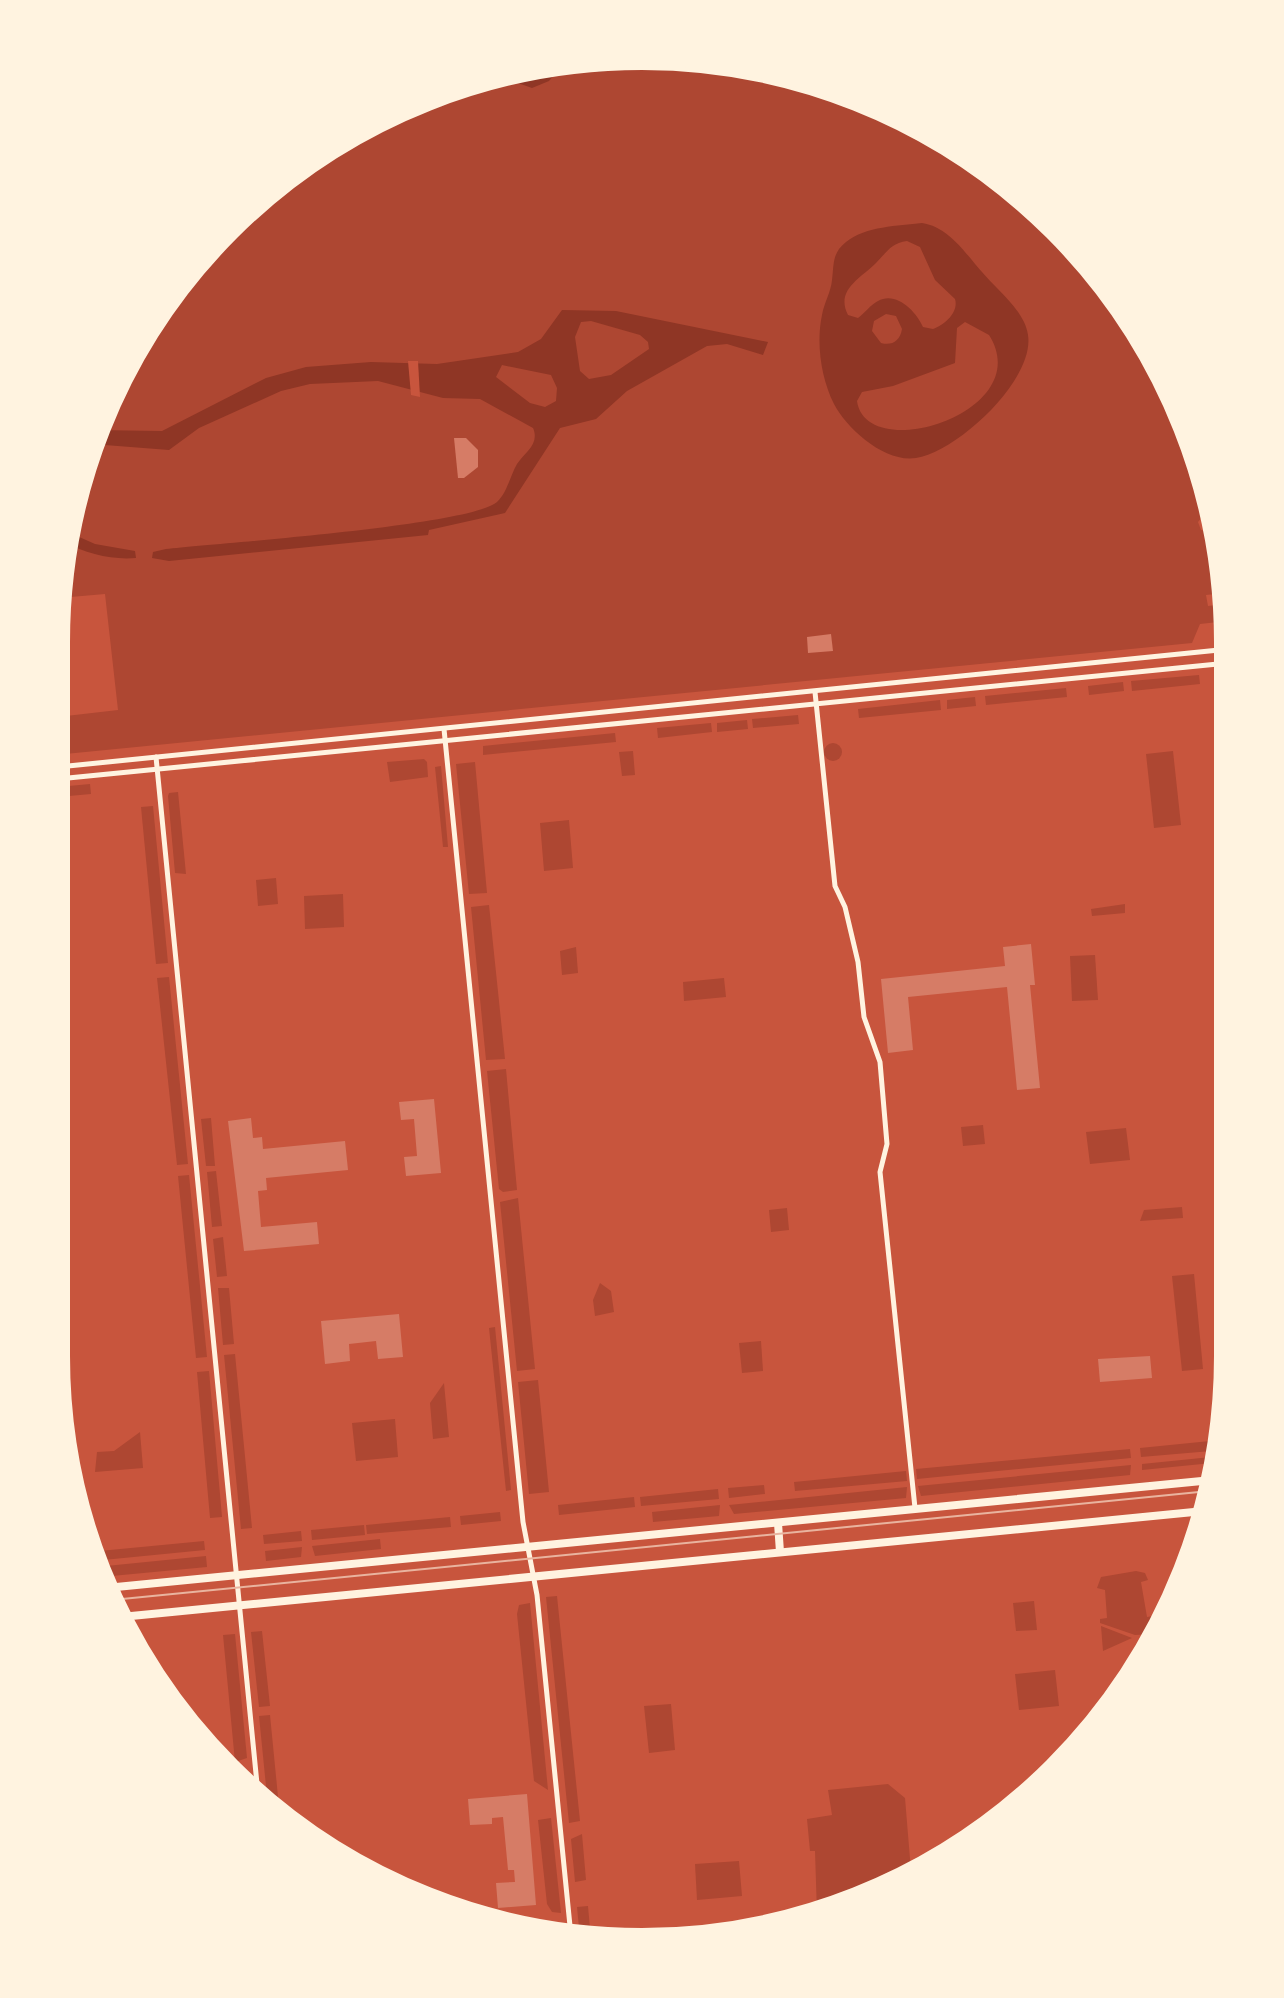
<svg xmlns="http://www.w3.org/2000/svg" width="1284" height="1998" viewBox="0 0 1284 1998" font-family="Literata,serif">
<style>
.green{fill:#ae4732}
.water{fill:#8f3625;fill-rule:evenodd}
.pier{fill:#c8553d}
.building{fill:#d67c66}
.lines{fill:none;stroke-linecap:round;stroke-linejoin:round}
.minor{stroke:#fff3e0;stroke-width:5}
.primary{stroke:#fff3e0;stroke-width:8}
.tram{stroke:#e9b49f;stroke-width:2}
.rim{fill:none;stroke:#fff3e0;stroke-width:4}
</style>
<rect width="100%" height="100%" fill="#c8553d"/>
<g class="green">
<path d="M603,55C641,57 680,54 718,59C754,63 795,74 830,85C1004,141 1189,325 1207,511L1198,522L1201,530L1209,532L1215,594L1206,595L1208,606L1216,605L1218,622L1200,624L1192,643L65,754L66,716L118,710L105,594L59,598V565L99,417L200,255L284,176L382,115L489,74Z"/>
<path d="M1199,675L1200,684L1132,691L1131,681Z"/>
<path d="M1123,682L1124,691L1089,695L1088,686Z"/>
<path d="M1066,688L1067,697L986,705L985,696Z"/>
<path d="M975,697L976,706L947,709V700Z"/>
<path d="M940,700L941,710L859,718L858,709Z"/>
<path d="M798,715L799,724L753,728L752,719Z"/>
<path d="M747,720L748,729L717,732V723Z"/>
<path d="M711,723L712,732L658,738L657,728Z"/>
<path d="M615,733L616,742L483,755V746Z"/>
<circle cx="833" cy="752" r="9"/>
<path d="M633,751L635,775L622,776L619,752Z"/>
<path d="M1173,751L1181,825L1154,828L1146,754Z"/>
<path d="M424,759L427,762L428,777L390,782L387,762Z"/>
<path d="M475,762L487,893L469,894L456,764Z"/>
<path d="M441,766L448,847H443L435,767Z"/>
<path d="M90,784L91,794L58,797V787Z"/>
<path d="M178,792L186,874L175,873L168,796L169,793Z"/>
<path d="M153,806L168,963L156,964L141,807Z"/>
<path d="M569,820L573,868L544,871L540,823Z"/>
<path d="M276,878L278,904L258,906L256,880Z"/>
<path d="M343,894L344,927L305,929L304,896Z"/>
<path d="M1125,904V913L1092,916L1091,909Z"/>
<path d="M489,905L505,1059L486,1060L471,907Z"/>
<path d="M576,947L578,973L562,975L560,951Z"/>
<path d="M1095,955L1098,1000L1072,1001L1070,956Z"/>
<path d="M169,977L188,1164L177,1165L157,978Z"/>
<path d="M724,978L726,997L684,1001L683,982Z"/>
<path d="M506,1069L517,1190L503,1192L499,1189L487,1071Z"/>
<path d="M211,1118L215,1166H206L201,1119Z"/>
<path d="M983,1125L985,1144L963,1146L961,1127Z"/>
<path d="M1126,1128L1130,1160L1090,1164L1086,1132Z"/>
<path d="M216,1171L222,1226L212,1227L207,1172Z"/>
<path d="M189,1175L207,1357L196,1358L178,1176Z"/>
<path d="M518,1198L535,1369L517,1371L500,1202Z"/>
<path d="M1182,1207L1183,1218L1140,1221L1144,1210Z"/>
<path d="M787,1208L789,1230L771,1232L769,1210Z"/>
<path d="M223,1237L227,1276L217,1277L213,1239Z"/>
<path d="M1194,1274L1203,1369L1182,1371L1172,1276Z"/>
<path d="M600,1283L611,1291L614,1312L595,1316L593,1300Z"/>
<path d="M218,1288H229L234,1344L223,1345Z"/>
<path d="M495,1327L511,1490L506,1491L489,1328Z"/>
<path d="M761,1341L763,1371L742,1373L739,1343Z"/>
<path d="M235,1354L252,1528L241,1529L224,1355Z"/>
<path d="M209,1371L222,1517L210,1518L197,1372Z"/>
<path d="M538,1380L549,1492L529,1494L518,1382Z"/>
<path d="M444,1383L449,1437L433,1439L430,1403Z"/>
<path d="M395,1419L398,1457L356,1461L352,1423Z"/>
<path d="M140,1432L143,1468L95,1472L97,1452L114,1451Z"/>
<path d="M1210,1441L1211,1451L1141,1457L1140,1448Z"/>
<path d="M1130,1449L1131,1458L917,1479L916,1469Z"/>
<path d="M1211,1457L1212,1463L1142,1470V1464Z"/>
<path d="M1131,1465L1130,1475L921,1496L918,1486Z"/>
<path d="M906,1471L907,1481L795,1491L794,1482Z"/>
<path d="M764,1485L765,1494L729,1498L728,1488Z"/>
<path d="M907,1487L906,1498L734,1514L729,1505Z"/>
<path d="M718,1489L719,1499L641,1506L640,1497Z"/>
<path d="M634,1497L635,1507L559,1515L558,1505Z"/>
<path d="M720,1505L719,1516L653,1522L652,1512Z"/>
<path d="M500,1512L501,1521L461,1525L460,1516Z"/>
<path d="M450,1517L451,1527L367,1534L366,1525Z"/>
<path d="M364,1525L365,1535L312,1540L311,1530Z"/>
<path d="M301,1531L302,1541L264,1544L263,1535Z"/>
<path d="M380,1539L381,1549L315,1556L312,1546Z"/>
<path d="M204,1541L205,1550L93,1561L89,1552Z"/>
<path d="M302,1547L301,1557L266,1561L265,1551Z"/>
<path d="M206,1556L207,1567L101,1577L96,1567Z"/>
<path d="M1136,1571L1145,1573L1148,1580L1141,1582L1147,1617L1153,1616V1634L1135,1635L1100,1623V1619L1107,1618L1105,1590L1097,1588L1101,1577Z"/>
<path d="M557,1596L580,1821L569,1823L546,1597Z"/>
<path d="M1034,1601L1037,1630L1016,1631L1013,1603Z"/>
<path d="M530,1603L548,1790L534,1781L517,1614L519,1605Z"/>
<path d="M1101,1626L1132,1638L1103,1651Z"/>
<path d="M262,1631L270,1706L259,1707L251,1632Z"/>
<path d="M235,1634L247,1758L235,1762L223,1635Z"/>
<path d="M1055,1670L1059,1706L1019,1710L1015,1674Z"/>
<path d="M671,1704L675,1750L649,1753L644,1706Z"/>
<path d="M270,1715L280,1817L268,1806L259,1716Z"/>
<path d="M888,1784L905,1798L911,1871L817,1914L815,1851H810L807,1819L832,1815L828,1790Z"/>
<path d="M551,1818L561,1913L552,1912L547,1904L538,1820Z"/>
<path d="M582,1834L586,1880L575,1882L571,1839Z"/>
<path d="M739,1861L742,1896L697,1900L695,1864Z"/>
<path d="M588,1906L591,1940L580,1938L577,1907Z"/>
</g>
<g class="water">
<path d="M603,55L621,56L610,70L598,72L587,58Z"/>
<path d="M633,56L718,59L723,61L722,67Z"/>
<path d="M565,62L549,81L532,88L492,74Z"/>
<path d="M922,223C949,227 965,253 982,272C997,290 1025,311 1028,335C1035,380 957,452 916,458C885,463 847,429 834,404C821,378 816,343 822,315C824,303 831,292 832,280C834,264 832,253 846,242C866,226 898,226 922,223ZM907,241L920,247L935,280L955,299C959,312 945,325 933,329L923,327C916,311 896,291 878,301C870,305 865,313 858,318L848,315C835,290 861,278 876,263C887,252 891,243 907,241ZM886,314L896,316L902,329C900,341 892,346 881,343L872,331L874,321ZM965,322L989,335C1038,412 866,466 857,401L862,392L893,386L955,363L957,328Z"/>
<path d="M562,310L616,311L768,342L763,355L727,344L707,346L627,391L596,419L560,428L505,513L429,530L428,535L169,561L152,558L153,552L166,549C219,543 469,526 497,502C507,493 510,476 517,464C525,452 540,444 533,428L480,399L443,398L378,381L310,384L281,391L199,428L169,450L92,444L95,430L162,431L266,378L306,367L371,362L437,364L518,352L541,339ZM591,321L640,335L648,342L649,349L611,375L589,379L580,371L575,337L581,322ZM502,365L551,375L557,388L556,401L545,407L530,403L496,377Z"/>
<path d="M68,532L95,544L135,551L136,558C112,560 86,554 65,542Z"/>
</g>
<path class="pier" d="M408,361H418L420,397L411,395Z"/>
<g class="building">
<path d="M454,438H466L478,450V467L464,478H458Z"/>
<path d="M831,634L833,651L808,653L807,637Z"/>
<path d="M1031,944L1035,985H1030L1040,1088L1017,1090L1007,987L908,997L913,1050L888,1053L881,979L1005,966L1003,947Z"/>
<path d="M434,1099L441,1173L406,1176L404,1157L417,1156L414,1119L401,1120L399,1102Z"/>
<path d="M251,1118L253,1138L262,1137L263,1149L345,1141L348,1170L266,1178L267,1190L258,1191L261,1227L317,1222L319,1244L244,1251L228,1121Z"/>
<path d="M399,1314L403,1357L378,1359L376,1341L349,1344L350,1361L325,1364L321,1321Z"/>
<path d="M1150,1356L1152,1378L1100,1382L1098,1359Z"/>
<path d="M527,1794L536,1905L498,1908L496,1883L515,1882L514,1870H508L503,1817L492,1818V1824L470,1825L468,1799Z"/>
</g>
<g class="lines">
<g class="minor">
<path d="M815,692L835,886L845,907L858,962L864,1017L880,1062L887,1144L880,1172L915,1508"/>
<path d="M444,729L523,1522L537,1595L571,1936"/>
<path d="M156,757L258,1794"/>
<path d="M58,767L1229,649"/>
<path d="M58,779L1228,663"/>
<path d="M1227,915V902"/>
</g>
<g class="primary">
<path d="M778,1523L780,1552"/>
<path d="M106,1588L1212,1480"/>
<path d="M121,1617L1204,1511"/>
</g>
<path class="tram" d="M112,1600L1209,1491"/>
</g>
<path d="M0 0H1284V1998H0ZM642 68H642A574 574 0 0 1 1216 642V1356A574 574 0 0 1 642 1930H642A574 574 0 0 1 68 1356V642A574 574 0 0 1 642 68Z" fill="#fff3e0" fill-rule="evenodd"/>
<path class="rim" d="M642 68H642A574 574 0 0 1 1216 642V1356A574 574 0 0 1 642 1930H642A574 574 0 0 1 68 1356V642A574 574 0 0 1 642 68Z"/>
</svg>
